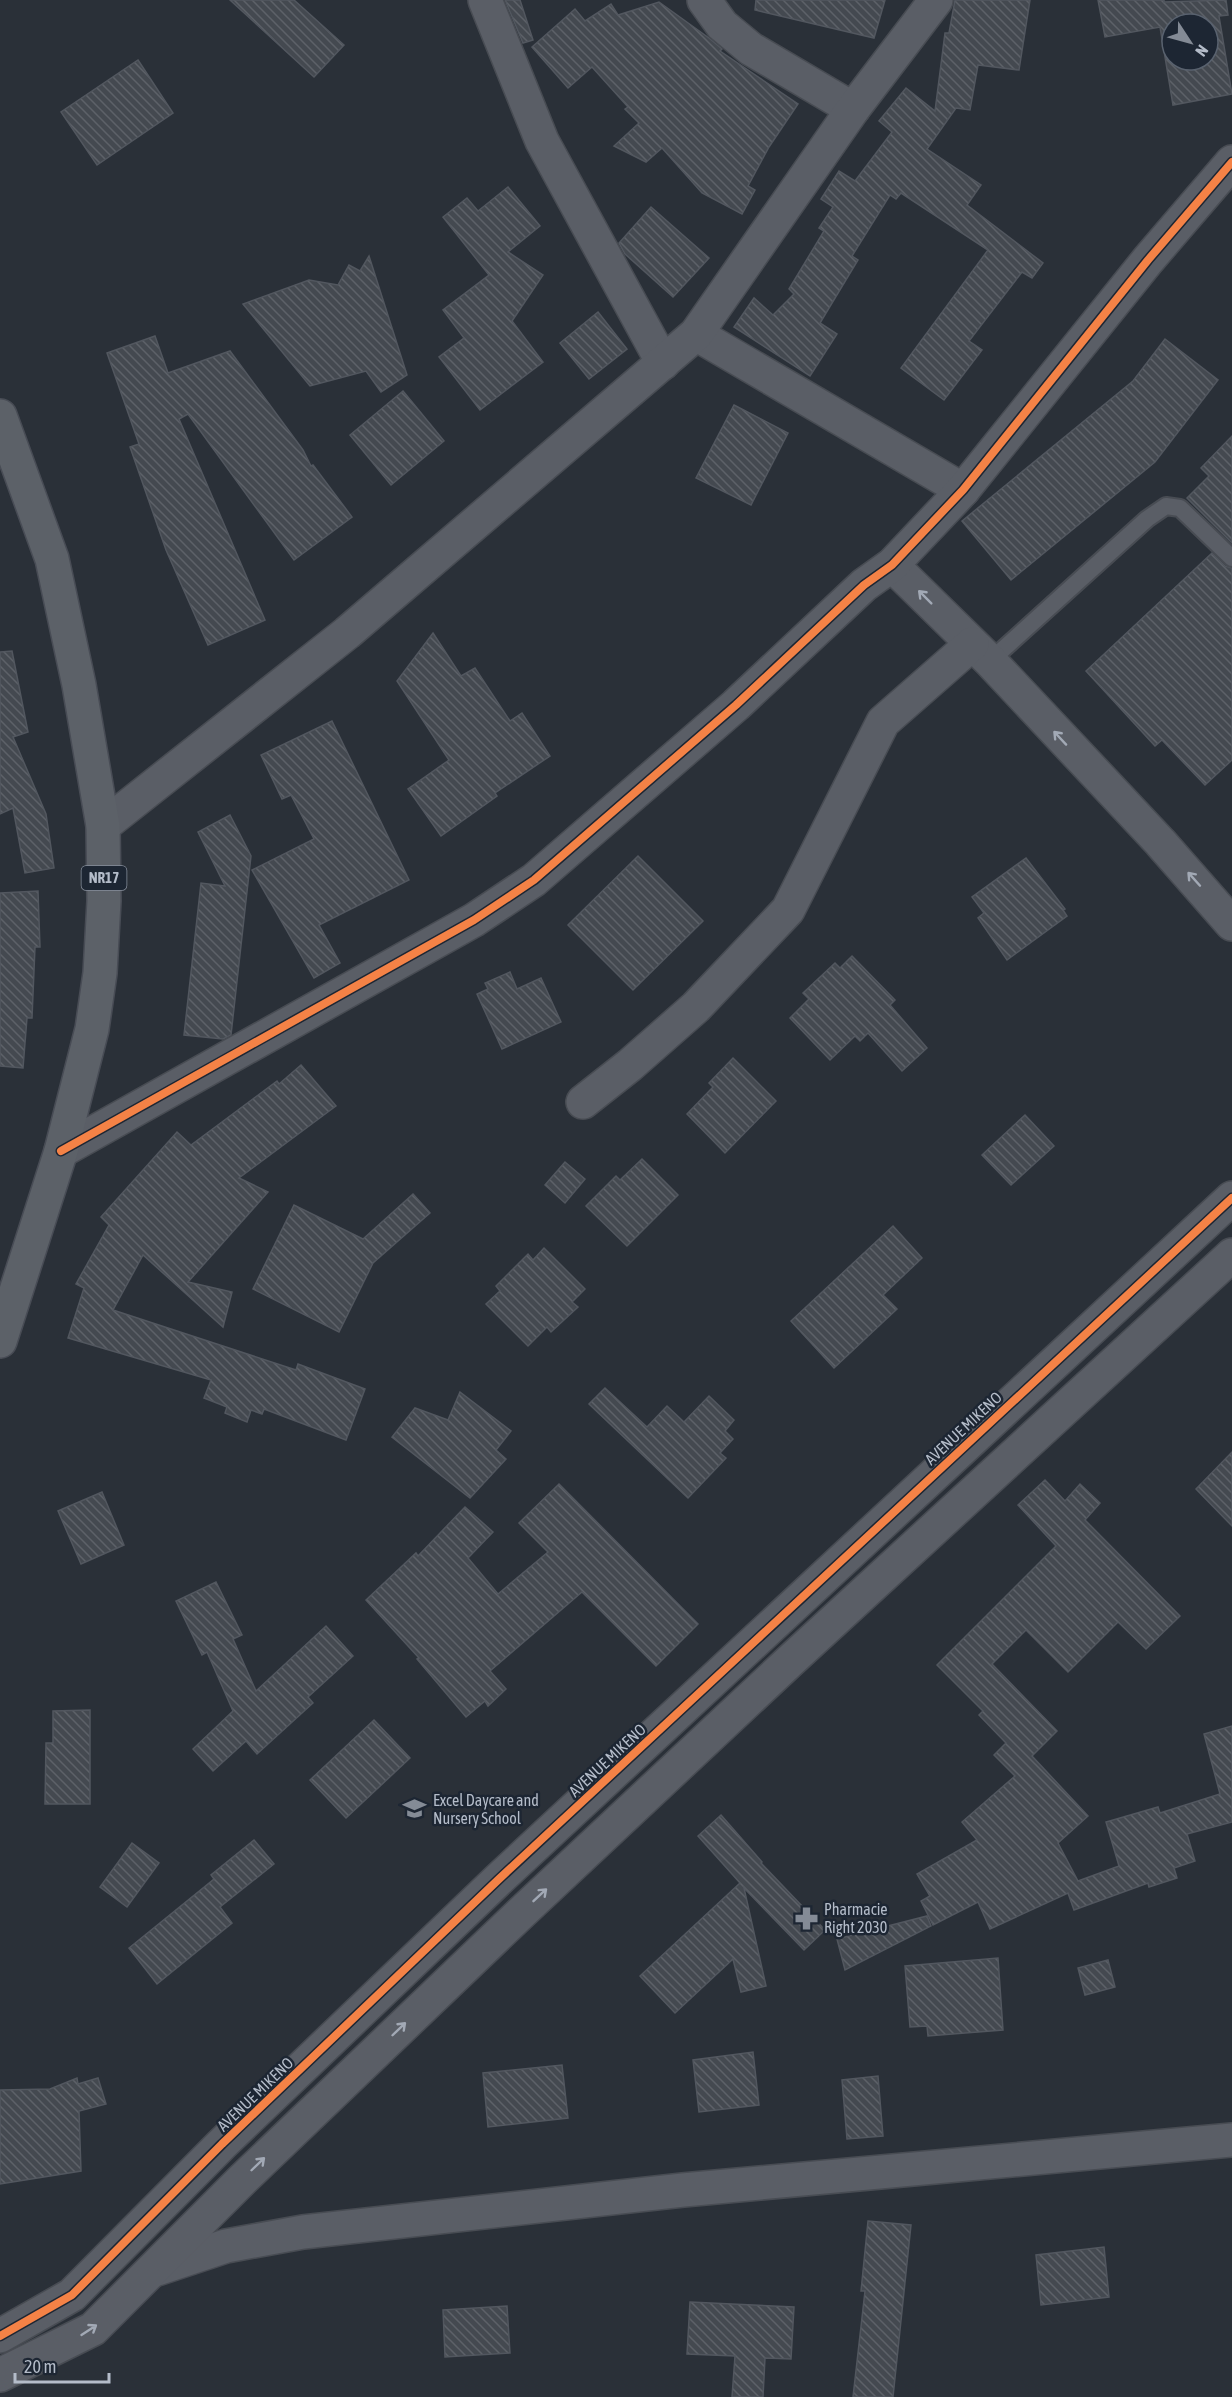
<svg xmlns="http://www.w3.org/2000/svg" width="1232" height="2397" viewBox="0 0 1232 2397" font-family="'Asap Condensed',sans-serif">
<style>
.building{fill:url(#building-back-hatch);stroke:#52575f;stroke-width:1.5;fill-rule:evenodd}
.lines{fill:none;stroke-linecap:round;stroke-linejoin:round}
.lane-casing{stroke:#484c53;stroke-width:20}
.street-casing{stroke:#484c53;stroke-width:36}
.primary-casing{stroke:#484c55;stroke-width:36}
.lane{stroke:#5a5e66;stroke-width:16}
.street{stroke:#5a5e66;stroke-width:33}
.primary{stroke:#5c6168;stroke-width:33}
.cycleway-casing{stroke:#1d2633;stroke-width:11}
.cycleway{stroke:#f48246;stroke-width:8}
.oneway{stroke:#a2a9b5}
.labels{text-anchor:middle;stroke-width:5;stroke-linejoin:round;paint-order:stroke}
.shield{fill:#1d2633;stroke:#878f9c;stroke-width:1.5}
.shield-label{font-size:15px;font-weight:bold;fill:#b4bcc9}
.street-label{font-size:16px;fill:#b4bcc9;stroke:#1d2633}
.poi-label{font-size:16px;fill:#b4bcc9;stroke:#1d2633;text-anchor:start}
</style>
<defs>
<pattern id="building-back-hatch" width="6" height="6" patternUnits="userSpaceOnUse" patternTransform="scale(1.5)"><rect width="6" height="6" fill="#444950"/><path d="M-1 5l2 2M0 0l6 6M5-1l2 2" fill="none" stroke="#5d6168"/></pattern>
</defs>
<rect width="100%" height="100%" fill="#2a3038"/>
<g class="building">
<path d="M230,0H294L344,45L314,77Z"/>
<path d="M505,0H520L533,40L523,43Z"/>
<path d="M756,0H885L874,38L755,10Z"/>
<path d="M955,0H1030L1019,70L978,65L970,110L956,108L927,149L981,185L967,205L1043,263L1032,278L1022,272L969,341L982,350L944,400L901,368L988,250L901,193L896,199L890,195L852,256L858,260L820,323L837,334L810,376L734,327L754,298L773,315L794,294L789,289L824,231L819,228L833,207L821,199L839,171L855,181L892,132L879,121L906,88L935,111L945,33H949Z"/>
<path d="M1098,0H1164V2L1226,0L1228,15L1219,16L1232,94L1173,105L1160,27L1105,37ZM1172,24H1208V60H1172Z"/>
<path d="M659,2L709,38L722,49L720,51L798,104L769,147L748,186L755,190L742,214L702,193L662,148L646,162L614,146L639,123L625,109L628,107L592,67L568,88L532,47L575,9L585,21L611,4L618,15Z"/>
<path d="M138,60L173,113L97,165L61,112Z"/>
<path d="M508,187L540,226L508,252L543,275L512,321L543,362L480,410L439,357L464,338L443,310L489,275L443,217L467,198L478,211Z"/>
<path d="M651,207L709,258L673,297L625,254L619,243Z"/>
<path d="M369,256L407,375L381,392L366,371L310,386L243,304L309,280L338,285L349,265L360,271Z"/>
<path d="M598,312L627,349L589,379L560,343Z"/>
<path d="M155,336L168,373L230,351L303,450L311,466L313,465L352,517L294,560L188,414L179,419L265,620L208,645L166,550L130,447L139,444L107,353Z"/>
<path d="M1165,339L1218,380L1155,462L1011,580L962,521L1133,381Z"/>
<path d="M403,391L444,441L391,485L350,435Z"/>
<path d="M734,405L788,433L751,505L696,478Z"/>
<path d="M1232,436V543L1187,498L1209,476L1201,468Z"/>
<path d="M1212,553L1225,566L1232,568V760L1205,785L1162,740L1155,746L1086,671Z"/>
<path d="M433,633L461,676L475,668L510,721L522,713L550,756L495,793L497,796L441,836L408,789L449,760L397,681Z"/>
<path d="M12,651L28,732L13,737L46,814L54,868L25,873L13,808L0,814V652Z"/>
<path d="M332,721L409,880L319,925L340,963L314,978L252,870L314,839L291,795L282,799L261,755Z"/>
<path d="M230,815L251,856L231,1035L223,1039L184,1035L201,883L225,886L198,832Z"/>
<path d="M638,856L703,921L633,990L568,925Z"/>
<path d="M1026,858L1065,909L1063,910L1067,916L1007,960L978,918L984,913L972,897Z"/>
<path d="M38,891L40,947H35L32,1018H27L23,1068L0,1066V893Z"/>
<path d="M852,956L895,1000L890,1005L927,1048L902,1071L868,1033L860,1041L855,1036L830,1060L790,1018L809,999L803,993L835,963L840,968Z"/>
<path d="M510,972L517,989L541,978L561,1022L502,1049L477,994L488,989L485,983Z"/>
<path d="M733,1058L776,1101L725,1153L687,1114L713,1087L709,1083Z"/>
<path d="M301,1065L336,1106L239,1178L268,1192L188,1282L232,1292L223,1327L143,1255L113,1310L296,1370L298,1364L365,1389L346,1440L264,1409L262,1414L251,1410L247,1422L225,1413L227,1407L204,1398L211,1380L68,1338L84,1288L76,1284L109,1225L101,1217L177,1132L191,1145L277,1081L279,1084Z"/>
<path d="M1025,1115L1054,1146L1011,1185L982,1155Z"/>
<path d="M642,1159L678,1195L627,1246L586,1206L616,1176L620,1180Z"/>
<path d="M565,1162L585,1179L565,1203L545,1185Z"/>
<path d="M413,1194L430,1213L373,1263L339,1332L253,1289L294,1205L363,1239Z"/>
<path d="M893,1226L922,1258L883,1295L897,1309L834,1368L791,1321Z"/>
<path d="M544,1248L585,1289L572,1302L578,1307L551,1332L547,1327L528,1346L486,1304L500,1291L496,1286L528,1254L533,1260Z"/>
<path d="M605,1388L647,1427L667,1406L684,1422L709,1396L734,1420L725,1431L733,1439L720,1453L726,1458L688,1498L589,1404Z"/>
<path d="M460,1392L511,1431L496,1450L506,1459L470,1498L392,1437L415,1408L448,1420Z"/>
<path d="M1232,1452V1526L1196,1489Z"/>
<path d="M1045,1480L1065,1501L1080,1484L1100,1503L1085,1520L1180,1616L1146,1649L1118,1622L1068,1672L1026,1630L992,1664L1057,1731L1032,1756L1088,1816L1058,1843L1078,1881L1119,1866L1106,1822L1158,1807L1160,1813L1220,1794L1204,1734L1232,1726V1822L1187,1834L1195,1861L1174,1868L1177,1878L1149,1887L1148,1883L1074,1910L1068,1893L990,1929L978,1902L933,1925L921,1901L930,1896L917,1874L977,1840L962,1822L1015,1776L994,1755L1006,1743L979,1715L983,1711L937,1665L1056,1546L1018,1505Z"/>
<path d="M559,1484L698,1624L656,1666L582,1592L490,1671L506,1689L488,1706L485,1701L466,1717L417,1659L419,1658L366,1600L416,1553L418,1556L465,1507L493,1532L468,1558L498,1594L548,1552L519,1523Z"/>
<path d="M102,1492L124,1545L81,1564L58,1511Z"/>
<path d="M216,1582L242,1635L233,1639L256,1691L326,1626L353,1656L308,1697L313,1703L257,1754L246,1741L213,1771L193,1749L233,1711L207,1652L202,1655L176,1601Z"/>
<path d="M90,1710V1804H45L46,1743H53V1711Z"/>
<path d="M374,1720L410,1758L346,1818L310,1780Z"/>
<path d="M721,1815L762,1862L761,1863L825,1930L804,1950L744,1888L766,1986L741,1992L733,1959L675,2013L640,1976L740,1883L698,1836Z"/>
<path d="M254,1840L274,1864L220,1907L232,1923L157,1984L129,1948L214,1879L211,1875Z"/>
<path d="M132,1843L159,1863L127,1907L100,1887Z"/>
<path d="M927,1916L931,1926L845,1970L837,1939Z"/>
<path d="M998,1958L1003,2030L928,2036L927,2026L910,2027L905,1966Z"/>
<path d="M1108,1960L1115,1987L1085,1995L1078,1968Z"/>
<path d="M753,2052L759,2105L699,2112L693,2060Z"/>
<path d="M562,2065L568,2118L488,2127L483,2073Z"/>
<path d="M878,2076L883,2136L847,2139L842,2080Z"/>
<path d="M77,2078L78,2084L98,2078L106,2104L79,2111L81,2171L0,2184V2090L50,2089Z"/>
<path d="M868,2221L911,2225L893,2397H853L865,2291H861Z"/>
<path d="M1104,2247L1109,2297L1041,2305L1036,2255Z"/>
<path d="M690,2302L794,2307L791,2359L765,2358L763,2397H732L735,2356L687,2354Z"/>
<path d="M507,2306L510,2353L445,2357L443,2310Z"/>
</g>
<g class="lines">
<defs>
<path id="lane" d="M990,661L1147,519L1166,506L1180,508L1232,558"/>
<g id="street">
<path d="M485,0L542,141L663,363"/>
<path d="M704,0L722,25L751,49L853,109"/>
<path d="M696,334L963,490"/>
<path d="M892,565L990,661L1160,842L1232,924"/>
<path d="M103,826L347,633L696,334L853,109L936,0"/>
<path d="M583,1102L630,1065L696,1007L788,910L883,722L972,644"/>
<path d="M61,1151L474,920L534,880L736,705L864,585L892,565L963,490L1148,260L1232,162"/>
<path d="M157,2269L226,2246L303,2232L683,2190L1232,2140"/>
<path d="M0,2336L72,2295L222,2144L499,1879L1232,1198"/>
<path d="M0,2375L93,2329L243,2179L521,1913L790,1661L1232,1255"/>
</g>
<path id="primary" d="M0,416L52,559L79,685L103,826L104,901L100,973L92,1029L61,1151L0,1341"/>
</defs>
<use href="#lane" class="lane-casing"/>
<use href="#street" class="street-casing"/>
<use href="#primary" class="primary-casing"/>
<use href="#lane" class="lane"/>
<use href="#street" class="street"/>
<use href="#primary" class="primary"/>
<defs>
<g id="cycleway">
<path d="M61,1151L474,920L534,880L736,705L864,585L892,565L963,490L1148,260L1232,162"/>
<path d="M0,2336L72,2295L222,2144L499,1879L1232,1198"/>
</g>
</defs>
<use href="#cycleway" class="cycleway-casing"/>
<use href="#cycleway" class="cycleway"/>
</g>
<defs><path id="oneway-shaft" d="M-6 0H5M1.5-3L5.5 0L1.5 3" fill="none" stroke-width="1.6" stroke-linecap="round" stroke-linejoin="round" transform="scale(1.5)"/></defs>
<g class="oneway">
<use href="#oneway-shaft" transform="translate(925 597) rotate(-135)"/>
<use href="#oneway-shaft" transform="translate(1060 738) rotate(-133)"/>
<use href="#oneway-shaft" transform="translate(1194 879) rotate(-132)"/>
<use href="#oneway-shaft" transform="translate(540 1895) rotate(-43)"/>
<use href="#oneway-shaft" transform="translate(399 2029) rotate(-44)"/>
<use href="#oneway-shaft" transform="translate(258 2164) rotate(-44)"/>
<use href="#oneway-shaft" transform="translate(89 2330) rotate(-33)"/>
</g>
<defs>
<symbol id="school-bare" viewBox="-9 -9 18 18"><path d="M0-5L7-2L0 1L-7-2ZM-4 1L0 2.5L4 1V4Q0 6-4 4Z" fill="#848b96" stroke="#1d2633" stroke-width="2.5" paint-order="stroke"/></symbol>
<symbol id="pharmacy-bare" viewBox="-9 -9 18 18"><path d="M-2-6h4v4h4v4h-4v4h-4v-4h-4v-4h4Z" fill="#848b96" stroke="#1d2633" stroke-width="2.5" paint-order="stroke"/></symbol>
</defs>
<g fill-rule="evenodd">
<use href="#school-bare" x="398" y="1792" width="33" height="33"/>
<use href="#pharmacy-bare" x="790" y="1902" width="33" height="33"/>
</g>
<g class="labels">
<rect class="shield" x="81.5" y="866" width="45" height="24" rx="4.5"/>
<g class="shield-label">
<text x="104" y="883">NR17</text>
</g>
<g class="street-label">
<text transform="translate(963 1428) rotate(-43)" y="6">AVENUE MIKENO</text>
<text transform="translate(607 1760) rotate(-43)" y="6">AVENUE MIKENO</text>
<text transform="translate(255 2094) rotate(-44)" y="6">AVENUE MIKENO</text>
</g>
<g class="poi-label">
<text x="433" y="1806">Excel Daycare and<tspan x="433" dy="18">Nursery School</tspan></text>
<text x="824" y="1915">Pharmacie<tspan x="824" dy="18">Right 2030</tspan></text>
</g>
</g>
<g transform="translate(1190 42) rotate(126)"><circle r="28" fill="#1d2633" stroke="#59626f" stroke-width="1.5"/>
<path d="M0-4.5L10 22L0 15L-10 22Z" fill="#848b96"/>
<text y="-9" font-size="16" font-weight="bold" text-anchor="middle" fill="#b4bcc9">N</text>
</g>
<path d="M15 2373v9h94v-9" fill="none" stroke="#b4bcc9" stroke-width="3"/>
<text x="24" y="2373" font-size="18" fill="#b4bcc9" stroke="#1d2633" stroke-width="4.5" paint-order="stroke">20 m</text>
</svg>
